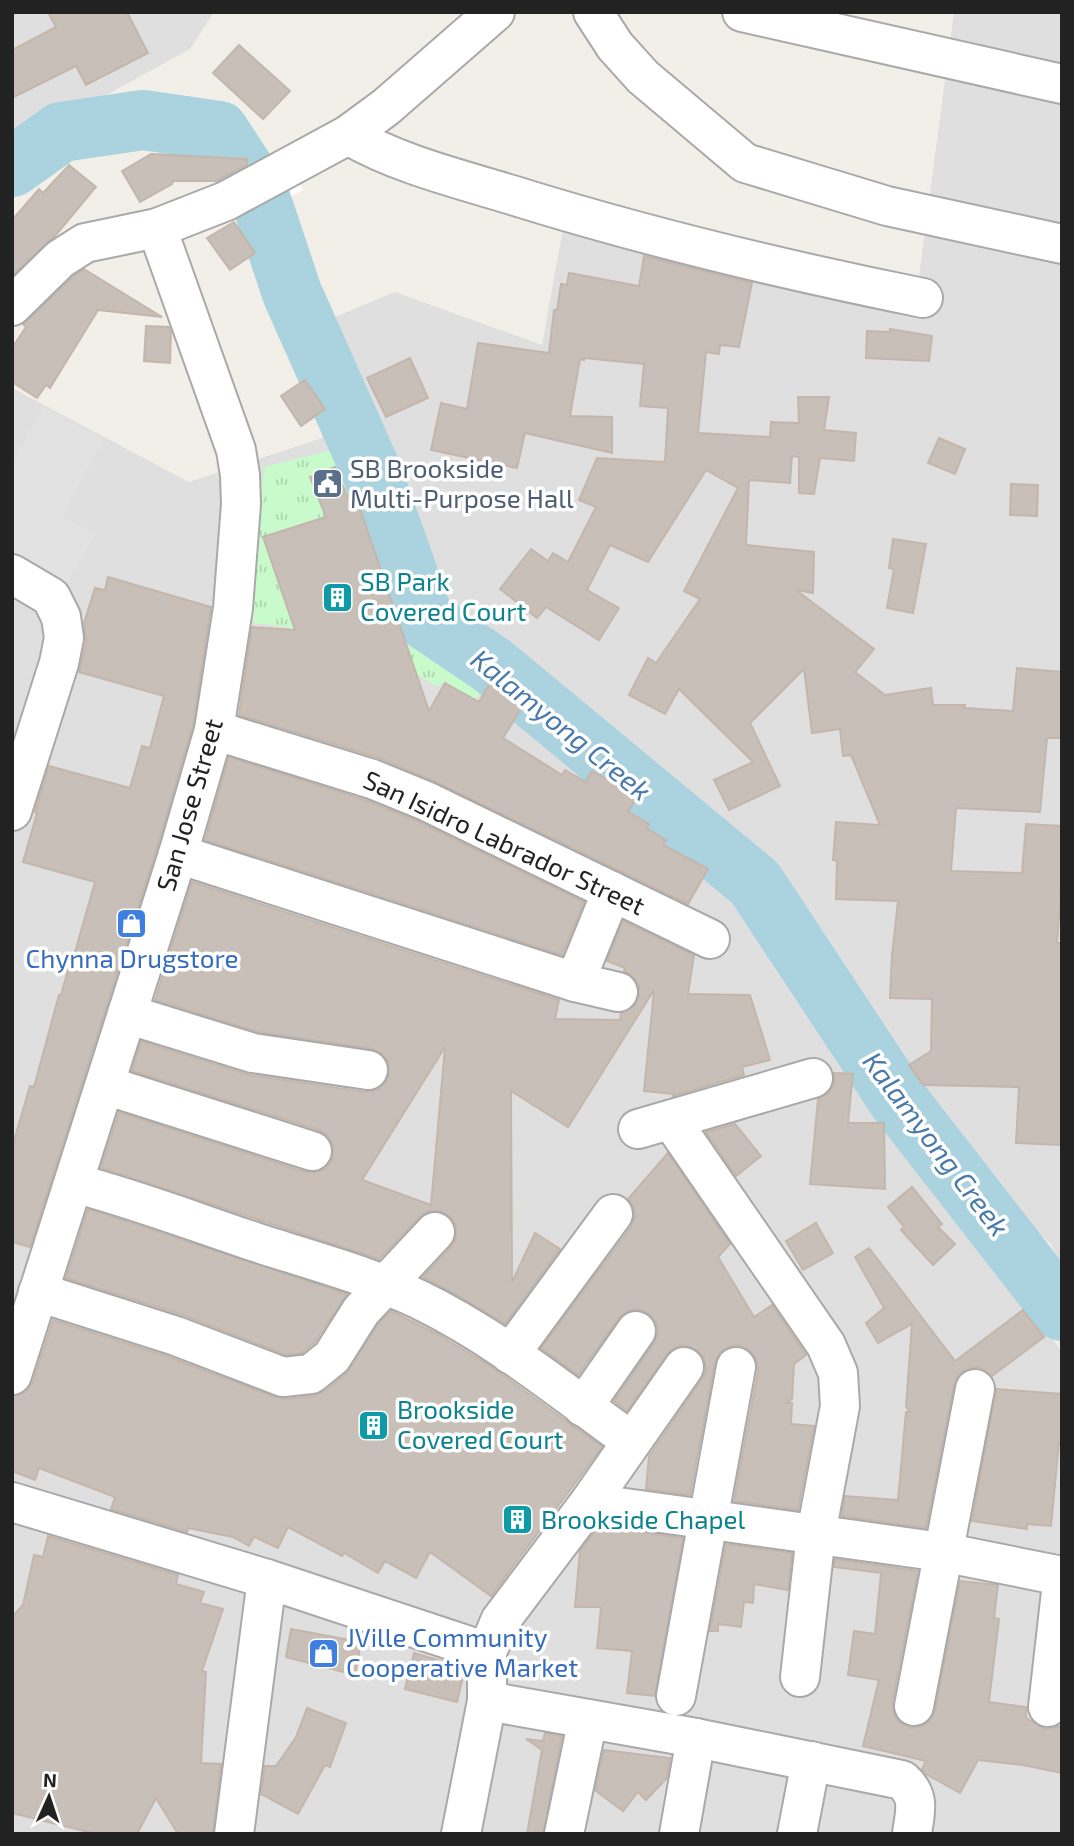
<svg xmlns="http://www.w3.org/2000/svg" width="1074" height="1846" viewBox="0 0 1074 1846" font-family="'Exo 2',sans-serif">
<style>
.residential{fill:#e0dfdf}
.park{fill:url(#park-tufts)}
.parking{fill:#e2e2e2}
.pier{fill:#fff}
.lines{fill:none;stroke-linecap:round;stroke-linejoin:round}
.river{stroke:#aad3df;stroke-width:60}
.building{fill:#c7bfb8;stroke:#c4b6ab;stroke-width:2;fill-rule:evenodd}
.minor-casing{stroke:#a9a9a9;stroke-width:42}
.minor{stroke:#fff;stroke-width:38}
.labels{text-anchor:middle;stroke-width:7;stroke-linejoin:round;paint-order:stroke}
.service-label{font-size:26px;fill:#4e5e75;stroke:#fff;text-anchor:start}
.culture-label{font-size:26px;fill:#0d838f;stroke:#fff;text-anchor:start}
.street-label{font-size:26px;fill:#222;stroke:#fff}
.shop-label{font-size:26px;fill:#366cbe;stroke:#fff}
.water-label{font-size:28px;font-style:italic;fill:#4a7aab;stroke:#fff}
</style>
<defs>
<pattern id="park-tufts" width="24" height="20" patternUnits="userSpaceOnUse" patternTransform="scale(1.75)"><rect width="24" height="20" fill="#c8facc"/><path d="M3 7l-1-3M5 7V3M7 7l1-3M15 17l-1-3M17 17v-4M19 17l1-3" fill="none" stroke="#acd6af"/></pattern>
</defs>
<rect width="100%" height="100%" fill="#f2efe9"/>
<g class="residential">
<path d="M12,12H214L190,49L12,147Z"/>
<path d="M954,12H1062V1264L1050,1243L989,1193L773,882L446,610L335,317L395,292L542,345L564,223L918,284Z"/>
<path d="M12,388L189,482L340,432L419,628L596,764L716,871L1062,1352V1834H12Z"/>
</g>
<path class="park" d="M343,447L395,596L423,635L487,683L475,701L442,682L438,687L401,665L288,675V627L253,623L254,550L264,467Z"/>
<path class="parking" d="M43,407L104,440L62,515L95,534L66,585L12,555V463Z"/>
<path class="pier" d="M290,168L303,190L239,224L226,201Z"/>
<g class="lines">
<path class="river" d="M12,167L61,132L143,120L219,131L258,191L292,293L372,473L424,619L492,665L755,883L898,1100L1062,1311"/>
</g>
<g class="building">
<path d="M48,12H127L148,53L86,85L76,66L12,98V50L56,27Z"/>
<path d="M239,45L290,91L263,119L213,73Z"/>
<path d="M151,154L247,159V165L216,181H173L172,184L140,202L122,171Z"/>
<path d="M69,165L96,187L55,236L15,273L12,270V220L39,189L43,193Z"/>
<path d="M234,222L255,253L230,270L207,238Z"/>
<path d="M644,256L752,283L739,347L720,345L719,354L706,352L698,433L770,437L771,422L799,423L798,397H829L824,430L856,433L854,461L820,458L814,494L799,493V457L792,456L790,483L749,480L746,545L814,552L813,593L796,590L874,649L855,672L885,695L931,688L933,705H965L964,708L1013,711L1017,668L1062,672V738H1047L1040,812L956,808L951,871L1022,873L1026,824L1062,826V876L1057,943H1062V1145L1016,1143L1019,1087L923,1085L909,1065L931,1051L932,999L890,998L892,955L898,901L836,899L837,861L833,860L836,822L880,825L851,755L843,756L840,729L812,733L804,669L750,723L780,786L729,810L714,780L753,762L679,689L665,714L629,695L648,658L656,663L700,599L684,591L738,488L706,470L648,562L610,545L587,590L619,608L599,640L546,607L537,618L500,589L531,549L548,561L553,553L568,562L596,507L579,500L597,458L665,462L668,408L640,406L644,364L584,358V360L580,359L570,416L612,417V453L525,433L517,468L431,450L441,403L467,409L478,343L549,353L554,310H557L561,284L567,285L569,273L639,286Z"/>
<path d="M84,269L162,317L98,310L50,388L46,385L37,398L12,382V348L26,327L23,324L74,276Z"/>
<path d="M146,326L169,327L171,333L170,363L144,361Z"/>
<path d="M890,329L932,336L929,361L866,358L867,331L890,332Z"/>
<path d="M410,358L428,398L386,417L367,378Z"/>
<path d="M305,380L325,409L301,426L281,396Z"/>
<path d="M939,438L965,449L955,474L928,463Z"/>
<path d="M335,467L352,508L359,506L429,711L445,683L479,702L491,681L525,702L503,738L562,775L565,770L586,782L592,771L637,797L628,812L649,824L646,828L666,840L663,845L708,869L688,904L434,781L379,758L239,715L252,627L295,630L263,537L326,517L310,477Z"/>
<path d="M1011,484L1038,485L1037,516L1010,515Z"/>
<path d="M893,539L926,544L913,613L887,608L894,569L889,568Z"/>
<path d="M108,577L211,607L193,725L157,848L30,1247L12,1242V1148L30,1086L34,1087L59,995H61L69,966H71L95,882L23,862L37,813L35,812L49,766L130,788L142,746L150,748L164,696L79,672L86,642L84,623L95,588L105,590Z"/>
<path d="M229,757L365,800L417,821L584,902L562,955L205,840Z"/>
<path d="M192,882L559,1000L555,1019L620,1020L621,1013L634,1006L639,996V985L633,977L624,971L625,968L607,961L623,921L694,955L688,994L750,995L770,1060L742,1067L744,1075L673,1096L674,1094L644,1091L654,990L568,1127L511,1091L512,1282L535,1233L560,1249L505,1324L459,1296L423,1277L451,1247L456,1238V1225L450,1217L441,1211H429L420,1217L379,1259L101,1168L119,1112L305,1172H317L326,1168L333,1158V1146L328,1136L319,1130L132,1071L141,1041L250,1075L365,1092L377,1090L385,1084L389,1074L388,1061L381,1053L372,1049L258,1032L155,1000ZM445,1047L431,1205L362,1180Z"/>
<path d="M834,1073L853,1074L848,1123H884L885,1189L810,1184L818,1099L829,1093L834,1083Z"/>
<path d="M735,1124L761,1156L736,1176L706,1132Z"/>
<path d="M668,1153L730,1244L718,1257L754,1317L772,1305L806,1355L794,1364L792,1399L787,1403H792L791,1424L814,1426L798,1510L734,1501L758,1371L756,1359L750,1350L739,1345L728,1347L720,1352L715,1362L690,1495L646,1489L649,1456L702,1379L706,1370L704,1358L697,1350L685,1345L675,1347L667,1354L627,1411L614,1401L654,1343L658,1332L656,1322L649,1314L637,1309L626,1312L619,1318L578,1375L541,1348L631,1227L635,1216L633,1206L628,1199Z"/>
<path d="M912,1187L942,1224L938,1227L955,1244L933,1265L901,1230L904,1227L888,1207Z"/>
<path d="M88,1209L135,1224L347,1294L315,1342L302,1353L286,1355L183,1315L66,1278Z"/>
<path d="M816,1223L833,1253L803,1270L786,1241Z"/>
<path d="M869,1248L955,1361L1023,1310L1044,1337L992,1376L978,1367L967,1369L958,1375L954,1385L926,1528L842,1516L845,1496L898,1500L906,1412H910L906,1407L912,1324L878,1343L866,1323L884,1308L855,1257Z"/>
<path d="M391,1311L437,1334L490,1366L602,1447L491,1596L430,1552L416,1578L385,1561L378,1573L344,1553L342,1556L288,1527L278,1548L254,1537L249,1546L233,1537L188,1528L187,1532L111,1509L115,1497L39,1468L35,1480L12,1471V1396L26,1392L33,1382L53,1320L169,1357L275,1397L285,1399L314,1396L325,1391L346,1374L378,1324Z"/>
<path d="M996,1389L1062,1394V1443L1059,1442L1051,1526L1027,1524V1529L972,1521Z"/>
<path d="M599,1526L683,1538L655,1696L627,1693L632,1651L597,1648L601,1607H575L580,1551Z"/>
<path d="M48,1536L178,1575L176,1584L204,1592L200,1603L223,1609L202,1671L206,1672L201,1763L221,1764L213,1834H178L156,1798L137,1834H96L12,1813V1617L23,1605L34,1555L43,1557Z"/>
<path d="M726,1544L792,1553L788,1590L754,1584L753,1603L744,1602L741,1627L718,1624V1631H710Z"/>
<path d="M835,1559L918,1571L892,1703L894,1714L899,1722L911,1728L922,1726L930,1721L935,1711L960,1581L998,1585L994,1618L999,1619L989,1702L1026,1707V1718L1045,1729L1062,1726V1773L1023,1765L978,1760L960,1793L926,1774L922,1769L926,1761L863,1746L879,1680L848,1675L854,1631L875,1634L881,1573L834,1567Z"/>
<path d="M291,1629L361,1642L355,1675L286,1657Z"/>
<path d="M414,1653L465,1668L457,1702L405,1689Z"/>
<path d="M307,1708L346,1723L330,1767L325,1765L298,1814L261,1794L265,1766H276L296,1737Z"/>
<path d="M545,1733L562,1736L543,1834H527L542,1750L526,1739L543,1741Z"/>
<path d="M604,1750L670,1758L667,1778L646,1800L638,1792L623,1811L595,1790Z"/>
</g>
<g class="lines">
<defs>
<g id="minor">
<path d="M593,12L615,46L643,77L745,163L887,206L1062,244"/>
<path d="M742,12L1062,84"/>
<path d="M348,135C398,164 456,178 512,195C647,237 784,270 923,298"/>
<path d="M12,306L60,259L85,243L157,228L226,201L348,135L386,107L495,12"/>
<path d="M12,574L51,597L61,617L64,638L59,663L12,811"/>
<path d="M214,730L372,779L426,801L710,939"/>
<path d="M178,854L575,982L618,992"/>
<path d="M575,982L612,891"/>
<path d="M127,1014L253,1053L368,1070"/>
<path d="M105,1085L312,1151"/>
<path d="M671,1120L826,1345L838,1373L840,1406L816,1534L800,1677"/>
<path d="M638,1129L813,1078"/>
<path d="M74,1183C135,1199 195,1222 255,1242C310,1260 368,1275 420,1300C496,1337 563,1392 631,1441"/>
<path d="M38,1292L176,1336L283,1377L311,1374L332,1357L361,1311L435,1232"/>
<path d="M510,1354L613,1214"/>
<path d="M12,1375L178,854L214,730L233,608L241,504L240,475L236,450L157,228"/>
<path d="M583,1407L636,1331"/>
<path d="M12,1502L267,1579L487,1652"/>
<path d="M589,1503L942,1552L1062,1576"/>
<path d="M676,1696L736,1367"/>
<path d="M487,1701L696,1738L902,1780C921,1797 915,1811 912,1834"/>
<path d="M914,1706L975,1389"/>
<path d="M1048,1707L1062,1583"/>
<path d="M234,1834L267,1579"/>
<path d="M461,1834L487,1701V1652L500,1621L589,1503L684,1367"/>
<path d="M564,1834L588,1719"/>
<path d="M679,1834L696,1738"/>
<path d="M797,1834L811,1761"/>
</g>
</defs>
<use href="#minor" class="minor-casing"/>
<use href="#minor" class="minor"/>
</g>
<defs>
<symbol id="civic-square" viewBox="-11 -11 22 22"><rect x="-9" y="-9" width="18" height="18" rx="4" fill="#5c6f8a" stroke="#fff"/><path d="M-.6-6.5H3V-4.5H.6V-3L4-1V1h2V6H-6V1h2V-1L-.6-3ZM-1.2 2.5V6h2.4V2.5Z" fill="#fff"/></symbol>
<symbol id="building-square" viewBox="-11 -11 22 22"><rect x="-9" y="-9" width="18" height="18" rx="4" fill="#0f9aa8" stroke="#fff"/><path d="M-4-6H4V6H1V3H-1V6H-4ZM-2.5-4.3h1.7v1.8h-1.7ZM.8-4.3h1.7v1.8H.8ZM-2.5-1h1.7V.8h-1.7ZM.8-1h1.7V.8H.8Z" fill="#fff"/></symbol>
<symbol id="shop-square" viewBox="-11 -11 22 22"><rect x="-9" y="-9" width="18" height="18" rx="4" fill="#3f7fe0" stroke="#fff"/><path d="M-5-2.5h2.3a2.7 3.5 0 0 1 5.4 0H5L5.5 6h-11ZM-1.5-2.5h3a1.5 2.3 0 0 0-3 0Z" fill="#fff"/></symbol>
</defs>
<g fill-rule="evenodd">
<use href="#civic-square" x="310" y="466" width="35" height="35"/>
<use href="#building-square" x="320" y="580" width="35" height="35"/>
<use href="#shop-square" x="114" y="906" width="35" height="35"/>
<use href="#building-square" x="356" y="1408" width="35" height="35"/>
<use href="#building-square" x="500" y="1502" width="35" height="35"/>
<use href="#shop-square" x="306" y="1636" width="35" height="35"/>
</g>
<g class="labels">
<g class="service-label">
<text x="350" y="478">SB Brookside<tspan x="350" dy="30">Multi-Purpose Hall</tspan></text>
</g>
<g class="culture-label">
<text x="360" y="591">SB Park<tspan x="360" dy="30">Covered Court</tspan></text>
<text x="397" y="1419">Brookside<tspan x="397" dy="30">Covered Court</tspan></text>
<text x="541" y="1529">Brookside Chapel</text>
</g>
<g class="street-label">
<text transform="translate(190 805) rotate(-74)" y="9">San Jose Street</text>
<text transform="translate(504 843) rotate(25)" y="9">San Isidro Labrador Street</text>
</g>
<g class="shop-label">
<text x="132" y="968">Chynna Drugstore</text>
<text x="346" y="1647" text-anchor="start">JVille Community<tspan x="346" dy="30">Cooperative Market</tspan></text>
</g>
<g class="water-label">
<text transform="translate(561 725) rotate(39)" y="10">Kalamyong Creek</text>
<text transform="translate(936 1144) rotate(53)" y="10">Kalamyong Creek</text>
</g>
</g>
<rect width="1074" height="1846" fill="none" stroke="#222222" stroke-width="28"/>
<g transform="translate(49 1797) rotate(3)" stroke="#ffffff" stroke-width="5" paint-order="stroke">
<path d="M0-5L12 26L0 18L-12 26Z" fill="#222222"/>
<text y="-10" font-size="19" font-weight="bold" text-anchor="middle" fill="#222222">N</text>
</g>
</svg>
